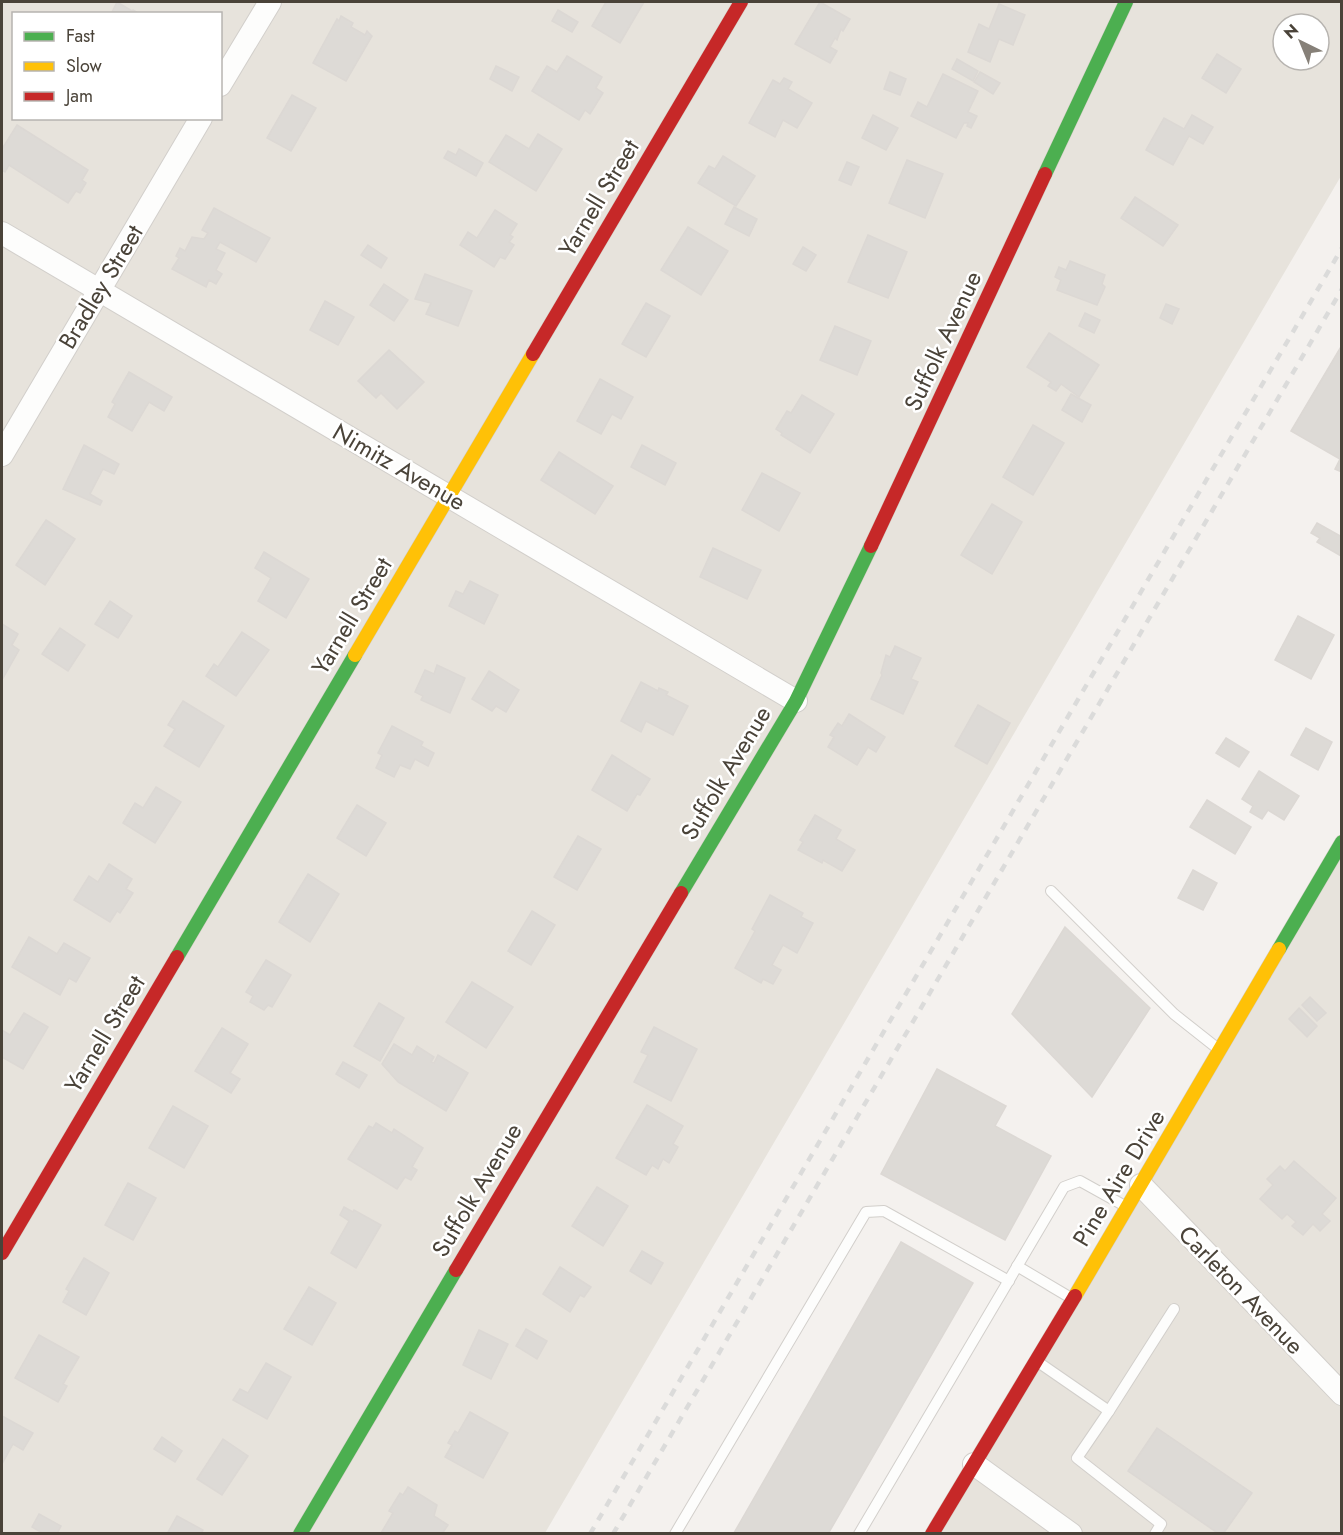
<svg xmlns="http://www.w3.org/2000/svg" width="1343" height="1535" viewBox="0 0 1343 1535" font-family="Jost,sans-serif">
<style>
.residential{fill:#e7e3dc;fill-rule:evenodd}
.building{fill:#dddad6;stroke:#dcd8d4;stroke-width:1.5}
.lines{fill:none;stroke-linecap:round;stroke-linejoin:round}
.lane-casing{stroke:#d2cfcb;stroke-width:12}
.street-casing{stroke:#d2cfcb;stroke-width:24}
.fast-casing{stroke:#d2cec5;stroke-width:15}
.slow-casing{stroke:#d2cec5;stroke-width:15}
.jam-casing{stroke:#d2cec5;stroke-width:15}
.lane{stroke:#fdfdfc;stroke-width:10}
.street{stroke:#fdfdfc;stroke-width:22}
.fast{stroke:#4caf50;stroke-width:14}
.slow{stroke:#ffc107;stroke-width:14}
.jam{stroke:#c62828;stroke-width:14}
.rail{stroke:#dbdbda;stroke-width:4.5;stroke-dasharray:8 8;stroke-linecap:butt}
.labels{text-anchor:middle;stroke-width:5;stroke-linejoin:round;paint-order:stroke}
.street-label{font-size:24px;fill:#4a4339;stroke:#fff}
</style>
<rect width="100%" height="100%" fill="#f4f1ee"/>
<g class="residential">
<path d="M2,2H1341V176L545,1533L2,1534ZM14,14H220V118H14ZM1283,24H1319V60H1283Z"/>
<path d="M1341,845V1533L938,1534Z"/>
</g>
<g class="building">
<path d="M117,2L132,11L133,10L140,14H111Z"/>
<path d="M606,2H644L620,43L592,26Z"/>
<path d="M820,2L850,19L843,31L841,29L837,40L835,38L830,47L837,51L830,63L795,44Z"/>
<path d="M999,4L1025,15L1013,45L999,39L990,62L968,52L979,24L989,29Z"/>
<path d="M558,10L578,22L572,32L552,21Z"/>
<path d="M341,16L353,23L351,27L365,35L367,31L372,36L346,81L313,63L337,19L339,21Z"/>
<path d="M1217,54L1241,69L1226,93L1202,78Z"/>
<path d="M567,56L602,77L596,88L603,93L590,114L585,110L579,120L532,91L547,66L557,72Z"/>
<path d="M957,59L978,71L973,81L952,69Z"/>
<path d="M496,66L519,77L512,91L490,79Z"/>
<path d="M890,72L906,79L900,95L884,89Z"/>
<path d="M980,72L1000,83L993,94L974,82Z"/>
<path d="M943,74L978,91L968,112L977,116L971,128L967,126L968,123H964L956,138L911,116L918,102L927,107Z"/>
<path d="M784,78L792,82L788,89L812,103L797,128L783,120L775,137L749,123L773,80L780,84Z"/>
<path d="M292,95L316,108L291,151L267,138Z"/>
<path d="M873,115L898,128L886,150L862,138Z"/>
<path d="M1192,115L1213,127L1203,144L1189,136L1173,165L1146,150L1164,118L1184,129Z"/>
<path d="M17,125L88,170L82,180L86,183L80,193L76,191L68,203L9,165L5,172L2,170V149Z"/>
<path d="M538,134L562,149L536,191L489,162L506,135L529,149Z"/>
<path d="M459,149L483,163L476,176L444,158L448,151L456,155Z"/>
<path d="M723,156L755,176L736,206L698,183L709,166L715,169Z"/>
<path d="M907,160L943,174L925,218L889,203Z"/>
<path d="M847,162L859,167L851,185L839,180Z"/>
<path d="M1135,197L1178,225L1163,246L1121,218Z"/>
<path d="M734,207L757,219L749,236L725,224Z"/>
<path d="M214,208L270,238L256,262L220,242L216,249L225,253L216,270L222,274L216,284L209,280L206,287L172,269L179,258L176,256L180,248L185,251L192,237L204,239L208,233L202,230Z"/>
<path d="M495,210L517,224L510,235L513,237L509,242L514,245L505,259L500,257L494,267L460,245L468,232L477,238Z"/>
<path d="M688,227L728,251L701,295L661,270Z"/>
<path d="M868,235L907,252L888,298L848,282Z"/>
<path d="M368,245L387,258L381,268L361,255Z"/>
<path d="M803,247L816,255L806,271L793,264Z"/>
<path d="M1070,261L1105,275L1102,284L1105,287L1097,305L1057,290L1061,280L1055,277L1059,267L1066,270Z"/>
<path d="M425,274L472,291L458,326L426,314L431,303L415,299Z"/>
<path d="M384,284L408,300L394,321L370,305Z"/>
<path d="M325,301L354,317L338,345L310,330Z"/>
<path d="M646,303L670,316L646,357L622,344Z"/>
<path d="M1166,304L1179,309L1172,324L1160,318Z"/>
<path d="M1085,313L1100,320L1094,333L1079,326Z"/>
<path d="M835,326L871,341L857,375L820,360Z"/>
<path d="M1049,333L1099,365L1079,397L1061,384L1056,391L1048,386L1051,382L1027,367Z"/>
<path d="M1342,345V472L1335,469L1340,459L1291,431Z"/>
<path d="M389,350L424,382L397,409L381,393L376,398L358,381Z"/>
<path d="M129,372L172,397L164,411L149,402L132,431L108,417L115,404L112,402Z"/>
<path d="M600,379L633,397L621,419L612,414L601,434L577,421Z"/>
<path d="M1071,394L1091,405L1082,422L1062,410Z"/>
<path d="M802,395L834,414L810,453L781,435L782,433L776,429L787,411L791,413Z"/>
<path d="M1033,425L1064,443L1033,495L1003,477Z"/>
<path d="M84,445L119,464L114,474L103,469L90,494L102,501L100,505L63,489Z"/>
<path d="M642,445L676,463L665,485L631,467Z"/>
<path d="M559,452L613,486L595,514L541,480Z"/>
<path d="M762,473L800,493L779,531L742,510Z"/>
<path d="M992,504L1022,522L992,574L961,555Z"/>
<path d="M46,520L75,539L45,585L16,565Z"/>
<path d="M1317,523L1342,537L1341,556L1317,542L1320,538L1311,533Z"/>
<path d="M713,548L761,570L747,599L700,577Z"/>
<path d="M264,552L309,579L286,618L258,601L271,578L255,568Z"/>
<path d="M470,581L498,595L484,624L449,606L456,591L463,594Z"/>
<path d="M110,601L132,616L118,638L95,624Z"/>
<path d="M1298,616L1334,635L1311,679L1275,660Z"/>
<path d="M2,624L18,634L12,645L19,650L2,680Z"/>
<path d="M60,628L85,645L68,671L42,654Z"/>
<path d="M242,632L269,650L236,696L206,676L214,664L218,667Z"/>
<path d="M895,646L921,658L911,679L918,682L903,714L871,699L882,675L881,673L886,655L890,657Z"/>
<path d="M437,665L465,678L450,713L421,700L423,696L415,692L425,670L434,674Z"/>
<path d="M489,671L519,690L506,712L496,706L492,711L472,699Z"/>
<path d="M641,682L658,691L659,688L668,692L666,695L688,706L673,735L646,721L641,732L621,721Z"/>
<path d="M183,701L224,726L199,767L164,746L175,729L168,725Z"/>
<path d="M978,705L1010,723L987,764L955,746Z"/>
<path d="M849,714L885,737L876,752L868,747L857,765L828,747L834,737L830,735L838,723L842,726Z"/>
<path d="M392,726L423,742L421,746L434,753L428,766L415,759L410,769L400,765L394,777L376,768L382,755L378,753Z"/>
<path d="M1306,728L1332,742L1318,770L1291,755Z"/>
<path d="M1226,738L1249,752L1239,767L1216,753Z"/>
<path d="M612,755L650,779L640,795L637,794L627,811L592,790Z"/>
<path d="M1259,771L1299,796L1284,820L1268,810L1262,819L1250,812L1253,806L1242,799Z"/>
<path d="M156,787L181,802L155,843L123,823L135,803L143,808Z"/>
<path d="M1207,800L1251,827L1235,854L1190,827Z"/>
<path d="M357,805L386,823L366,856L337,838Z"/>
<path d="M815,815L841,830L836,839L855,850L842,871L823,860L822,863L798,850L803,842L800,840Z"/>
<path d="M578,836L601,849L577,890L554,877Z"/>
<path d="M109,864L132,879L126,889L133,893L120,913L117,911L110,922L74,900L89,876L98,882Z"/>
<path d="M1193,870L1217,883L1203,910L1178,898Z"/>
<path d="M308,874L339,894L310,942L279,922Z"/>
<path d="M770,895L803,913L801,917L813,923L797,953L783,945L772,965L781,970L773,984L763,979L761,983L735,968L755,931L752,929Z"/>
<path d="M532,911L555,925L531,965L508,951Z"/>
<path d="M1065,927L1150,1008L1092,1097L1012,1014Z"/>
<path d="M29,937L57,954L64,943L90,958L76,982L69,978L60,995L12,967Z"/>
<path d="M266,960L291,975L272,1007L268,1005L264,1010L250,1002L253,996L246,992Z"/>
<path d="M472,982L513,1007L486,1048L446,1022Z"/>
<path d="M1310,997L1326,1013L1317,1021L1302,1005Z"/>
<path d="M379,1003L404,1018L380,1061L354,1046Z"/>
<path d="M1299,1008L1317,1026L1307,1037L1289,1019Z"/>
<path d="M24,1013L48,1027L23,1069L2,1057L3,1047L2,1046V1030L10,1035Z"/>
<path d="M654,1027L697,1049L671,1101L634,1082L648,1055L641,1052Z"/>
<path d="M222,1028L248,1044L230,1073L240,1079L231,1093L195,1071Z"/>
<path d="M394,1044L412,1055L417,1046L434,1057L431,1062L434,1063L438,1055L468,1073L446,1111L398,1082L382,1064Z"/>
<path d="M343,1062L367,1075L359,1088L336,1074Z"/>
<path d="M937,1069L1006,1106L995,1126L1051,1156L1005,1240L881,1174Z"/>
<path d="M647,1105L683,1126L673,1144L678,1147L669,1163L663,1159L658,1169L652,1165L646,1175L616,1158Z"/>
<path d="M173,1106L208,1126L184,1168L149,1148Z"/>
<path d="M376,1123L392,1133L394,1129L423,1148L412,1167L417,1170L411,1180L405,1177L397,1189L348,1159L369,1126L373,1128Z"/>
<path d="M1294,1161L1336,1198L1322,1214L1330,1221L1320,1231L1313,1224L1303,1235L1292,1226L1296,1222L1287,1214L1282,1219L1260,1199L1273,1185L1267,1179L1280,1166L1285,1171Z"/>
<path d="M128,1183L156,1198L133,1240L105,1225Z"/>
<path d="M597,1187L628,1206L603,1246L572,1226Z"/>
<path d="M344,1207L353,1212L354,1210L381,1225L356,1268L331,1253L349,1221L340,1215Z"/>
<path d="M901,1242L973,1283L828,1534H735L734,1533Z"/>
<path d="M642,1251L663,1263L651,1284L630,1271Z"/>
<path d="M84,1258L109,1273L86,1315L63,1302L69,1291L66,1289Z"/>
<path d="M560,1267L591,1287L584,1297L580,1295L570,1312L543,1294Z"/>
<path d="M309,1287L336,1303L312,1345L284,1329Z"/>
<path d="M526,1329L547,1341L537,1359L516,1346Z"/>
<path d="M479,1330L508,1344L491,1379L463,1365Z"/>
<path d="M39,1335L79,1357L63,1384L67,1386L58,1402L15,1378Z"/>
<path d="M266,1363L291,1377L267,1419L233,1400L240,1389L248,1393Z"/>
<path d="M470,1412L508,1433L483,1478L445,1457L452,1445L448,1443L455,1431L458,1433Z"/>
<path d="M2,1416L33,1433L23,1450L13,1444L2,1464Z"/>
<path d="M1157,1428L1252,1493L1223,1534H1219L1128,1471Z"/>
<path d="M162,1437L182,1451L175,1462L154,1449Z"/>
<path d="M223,1439L248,1456L222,1495L197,1479Z"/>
<path d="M408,1487L437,1505L434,1516L448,1525L442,1534L381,1533L393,1513L389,1511L400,1493L403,1495Z"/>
<path d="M39,1514L61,1526L57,1534H44L32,1527Z"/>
<path d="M177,1516L203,1530L201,1534H167Z"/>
</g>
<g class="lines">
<defs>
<g id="lane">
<path d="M1051,891L1174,1014L1217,1048"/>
<path d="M1017,1266L1071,1298"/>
<path d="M1038,1362L1109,1411L1077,1458L1161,1524L1155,1534"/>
<path d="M1109,1411L1174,1309"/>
<path d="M675,1534L866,1212L884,1211L1009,1281"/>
<path d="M859,1534L1064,1187L1080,1181L1125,1206"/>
</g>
<g id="street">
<path d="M220,85L270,2"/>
<path d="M2,233L796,701"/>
<path d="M2,455L201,118"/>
<path d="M1141,1185L1342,1394"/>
<path d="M974,1464L1071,1534"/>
</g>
<g id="fast">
<path d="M1045,174L1126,2"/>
<path d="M681,893L796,701L871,546"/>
<path d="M1279,949L1342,842"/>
<path d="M177,957L355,655"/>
<path d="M300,1534L456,1270"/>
</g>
<g id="slow">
<path d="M355,655L533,354"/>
<path d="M1075,1296L1279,949"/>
</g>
<g id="jam">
<path d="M533,354L741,2"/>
<path d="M871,546L1045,174"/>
<path d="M2,1253L177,957"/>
<path d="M456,1270L681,893"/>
<path d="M932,1534L1075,1296"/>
</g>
</defs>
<use href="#lane" class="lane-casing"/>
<use href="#street" class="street-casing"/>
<use href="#fast" class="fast-casing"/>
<use href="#slow" class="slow-casing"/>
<use href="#jam" class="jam-casing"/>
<use href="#lane" class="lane"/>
<use href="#street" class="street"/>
<use href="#fast" class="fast"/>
<use href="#slow" class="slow"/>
<use href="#jam" class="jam"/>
<g class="rail">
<path d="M590,1534L1342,248"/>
<path d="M613,1534L1342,289"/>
</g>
</g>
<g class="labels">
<g class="street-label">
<text transform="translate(599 198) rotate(-59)" y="8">Yarnell Street</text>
<text transform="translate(101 287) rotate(-59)" y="8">Bradley Street</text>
<text transform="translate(943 341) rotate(-65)" y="8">Suffolk Avenue</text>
<text transform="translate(399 467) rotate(30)" y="8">Nimitz Avenue</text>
<text transform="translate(352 616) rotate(-59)" y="8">Yarnell Street</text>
<text transform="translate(726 773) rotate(-59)" y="8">Suffolk Avenue</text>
<text transform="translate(105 1034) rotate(-59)" y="8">Yarnell Street</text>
<text transform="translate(1119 1178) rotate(-59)" y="8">Pine Aire Drive</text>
<text transform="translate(477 1190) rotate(-59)" y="8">Suffolk Avenue</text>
<text transform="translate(1241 1290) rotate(46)" y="8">Carleton Avenue</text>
</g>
</g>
<rect width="1343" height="1535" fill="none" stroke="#4a4339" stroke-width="6"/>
<rect x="12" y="12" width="210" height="108" fill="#ffffff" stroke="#b7b4b0" stroke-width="1.5"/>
<rect x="24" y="32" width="30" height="9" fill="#4caf50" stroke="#b7b4b0" stroke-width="1.5"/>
<text x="66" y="42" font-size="18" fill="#4a4339">Fast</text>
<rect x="24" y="62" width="30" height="9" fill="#ffc107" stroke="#b7b4b0" stroke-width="1.5"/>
<text x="66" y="72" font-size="18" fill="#4a4339">Slow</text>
<rect x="24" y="92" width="30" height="9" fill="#c62828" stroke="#b7b4b0" stroke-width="1.5"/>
<text x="66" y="102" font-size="18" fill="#4a4339">Jam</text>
<g transform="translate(1301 42) rotate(317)"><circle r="28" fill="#ffffff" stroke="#b7b4b0" stroke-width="1.5"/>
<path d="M0-4.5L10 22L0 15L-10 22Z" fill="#868078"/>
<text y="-9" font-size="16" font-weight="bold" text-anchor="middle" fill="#4a4339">N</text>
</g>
</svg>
